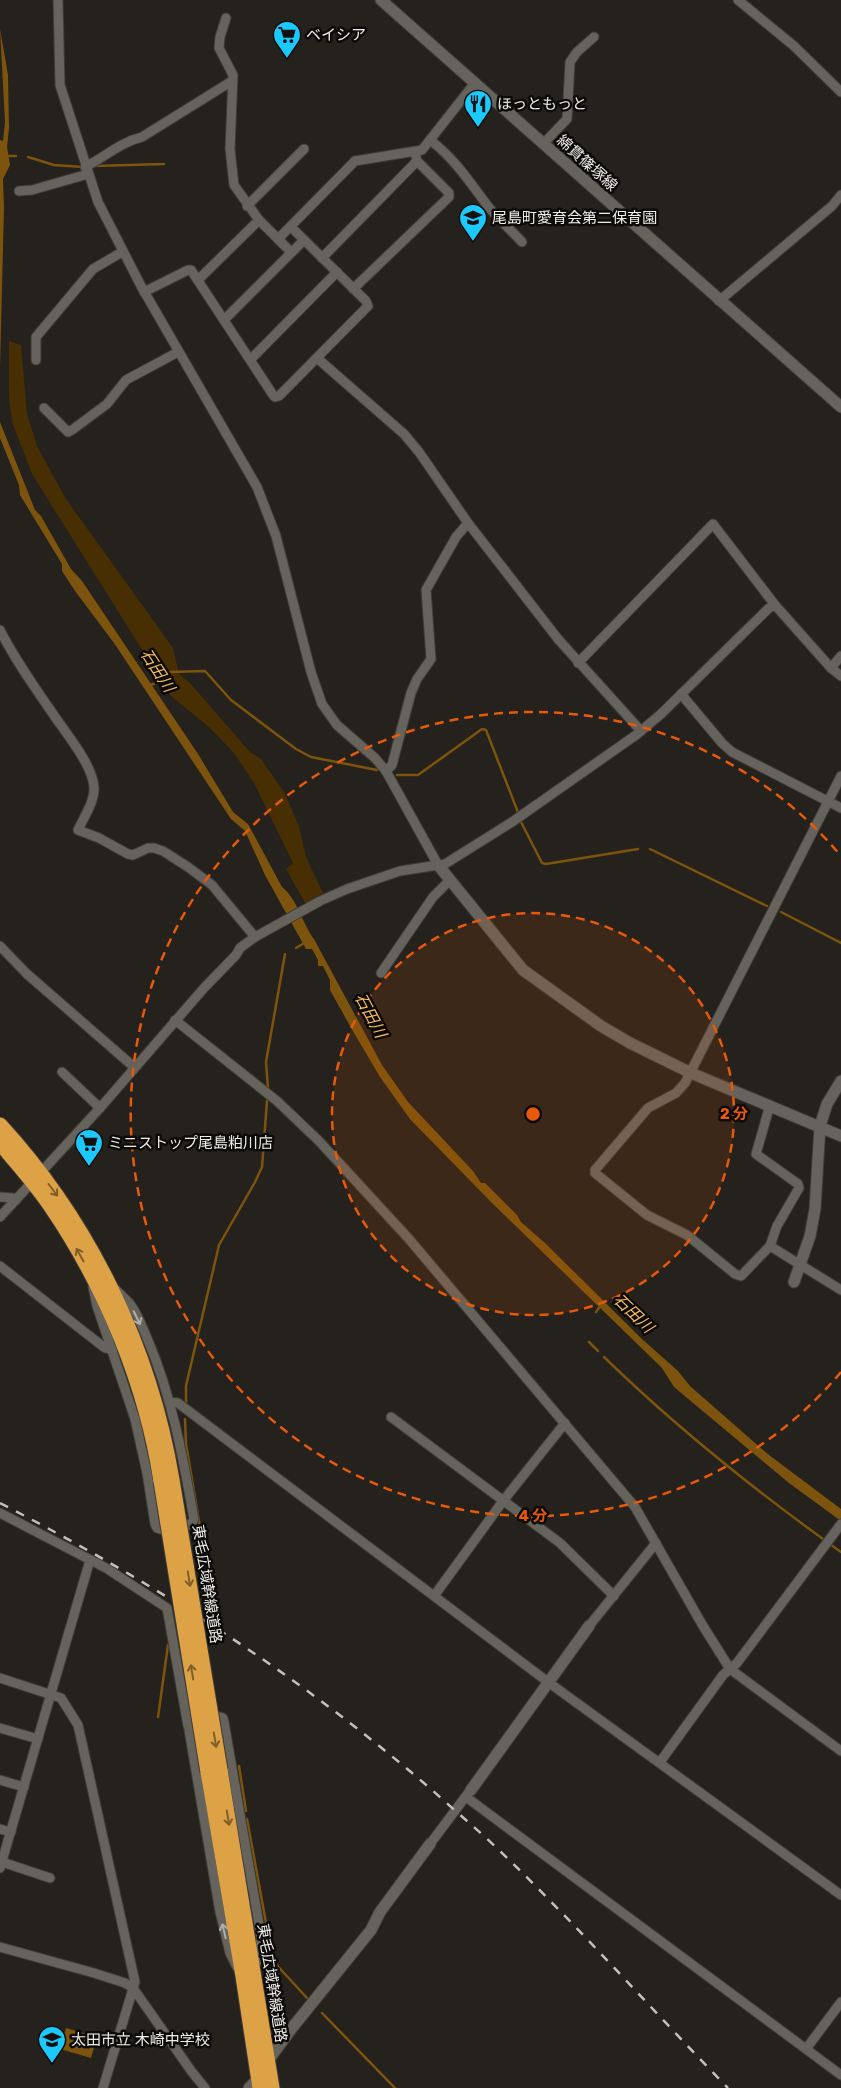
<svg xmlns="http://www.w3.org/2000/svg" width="841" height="2088" viewBox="0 0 841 2088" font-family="Rubik,'Noto Sans JP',sans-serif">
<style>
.green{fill:#472e03}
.water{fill:#7c540d}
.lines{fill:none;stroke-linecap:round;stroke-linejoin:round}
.stream{stroke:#7c540d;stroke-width:2.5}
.street-casing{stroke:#3f3c39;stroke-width:11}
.secondary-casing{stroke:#3f3c39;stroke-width:13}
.highway-casing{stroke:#3f3c39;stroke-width:17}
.street{stroke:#66625c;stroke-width:9}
.secondary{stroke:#66625c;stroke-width:11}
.highway{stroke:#dda146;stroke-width:15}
.rail{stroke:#c3c0bd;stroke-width:2.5;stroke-dasharray:9 9;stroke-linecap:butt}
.highway-bridge-casing{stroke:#3f3c39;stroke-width:17;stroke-linecap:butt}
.highway-bridge{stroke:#dda146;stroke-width:15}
.oneway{stroke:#7f5e2b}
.oneway2{stroke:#b1aeaa}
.ring{fill:none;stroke:#e8590c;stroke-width:2.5;stroke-dasharray:9 6}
.labels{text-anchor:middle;stroke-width:5;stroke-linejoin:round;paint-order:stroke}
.poi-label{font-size:15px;fill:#eeece9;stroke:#0c0b09;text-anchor:start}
.street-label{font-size:15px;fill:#eeece9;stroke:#0c0b09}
.water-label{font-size:16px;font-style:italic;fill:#f7bc64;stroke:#0c0b09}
.centre{fill:#e8590c;stroke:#0c0b09;stroke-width:2.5}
.ring-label{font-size:15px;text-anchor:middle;font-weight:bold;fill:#e8590c;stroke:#0c0b09;stroke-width:5;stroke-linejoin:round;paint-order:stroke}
</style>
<rect width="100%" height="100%" fill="#25211c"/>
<path class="green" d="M9,341L21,345L27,414L37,446L66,499L173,648L179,674L190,683L250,752L261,759L284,792L299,826L306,857L323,893L305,903L286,869L293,863L254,783L234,753L210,728L171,696L32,474L12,422L9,397Z"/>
<g class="water">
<path d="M0,29L8,75L9,128L7,147L10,165L3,179L4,207L0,368V140L3,141L5,122Z"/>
<path d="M0,422L35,510L41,516L71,569L82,581L198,754L233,812L248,824L282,887C298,900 302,923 314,939L382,1065L408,1102L473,1171L481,1183H485L517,1215L521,1222L546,1244L642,1339L678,1371L690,1386L769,1455L841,1509V1521L789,1483L674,1387L662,1368L491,1202L410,1119L380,1077L350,1026L330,990V980L323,966H318V960L312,949H306L265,875L245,831L231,819L114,643L75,591L62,571V564L20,495L19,485L0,438Z"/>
<path d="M66,2028L97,2037L91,2058L60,2049Z"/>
</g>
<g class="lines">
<g class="stream">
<path d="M5,156H16"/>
<path d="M28,157L54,165L83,167"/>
<path d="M93,166L164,164"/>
<path d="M148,686L158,682L170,672L205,671L231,700L296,749L311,757L377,770"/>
<path d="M397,775H418L482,729L486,730L519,815"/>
<path d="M520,820L542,863L546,864L638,849"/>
<path d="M650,849L767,906"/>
<path d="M781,912L841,943"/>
<path d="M296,948L306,942"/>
<path d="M268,1088L266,1062L285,954"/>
<path d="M596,1312L601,1305"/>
<path d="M589,1342L598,1351"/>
<path d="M604,1357C678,1429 757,1492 841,1552"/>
<path d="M186,1403V1386L219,1245L255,1182L262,1167L267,1101"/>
<path d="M185,1419L186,1444L203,1545"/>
<path d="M158,1717L168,1645"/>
<path d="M239,1766L246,1811"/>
<path d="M247,1819L273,1961L307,1998"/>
<path d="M322,2013L395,2088"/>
</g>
<defs>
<g id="street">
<path d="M58,0L60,85L98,202L141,286L257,487L276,536L311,672L322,704L337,725L375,758L386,771L438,865"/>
<path d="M738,0L794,46L841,92"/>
<path d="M226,18L220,37L219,48L233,75L230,149L234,185L259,220L291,252"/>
<path d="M430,140C454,158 469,181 487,205C497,218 511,230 522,242"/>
<path d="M543,144L567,119L570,62L577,52L594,37"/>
<path d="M85,167C105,157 121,142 142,137L232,81"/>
<path d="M19,191L32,190L88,174"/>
<path d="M247,206L304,149"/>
<path d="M278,239L355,161L422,150L474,84"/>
<path d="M322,258L417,161"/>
<path d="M199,279L259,220"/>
<path d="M353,289L449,197V193L417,161L415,152"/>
<path d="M144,292L188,270H191L273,395L275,397L279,396L368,306L366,301L291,227"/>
<path d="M719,301L832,206L841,195"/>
<path d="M225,319L304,240"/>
<path d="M317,358L404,434L419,452L468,523L558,639L641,731"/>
<path d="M251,359L337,272"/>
<path d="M36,360V337L93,269L122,252"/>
<path d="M44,408L68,432L72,430L107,404L126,380L178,352"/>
<path d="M0,630C14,658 33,685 51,711C64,731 92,763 94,787C95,801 84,817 78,830L99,838L128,854L133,855L148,848H154L163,851L188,867L212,885L255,937"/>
<path d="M578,663L713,524L775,605"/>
<path d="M831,668L841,656"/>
<path d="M681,694L722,743L732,752L841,808"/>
<path d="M386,771L392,765L411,693L417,679L431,659L426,590L456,537L468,523"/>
<path d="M0,946L27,974L134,1067"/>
<path d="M381,973L433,897L450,880"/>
<path d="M175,1020L277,1101L319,1141L409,1239L635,1507L703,1626L730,1669L841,1751"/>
<path d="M62,1072L100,1108"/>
<path d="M770,1105L756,1154L798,1184L799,1188L777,1226L770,1246L741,1276L735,1274L687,1235L647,1215L595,1173V1170L648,1108L676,1093L685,1083L841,776"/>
<path d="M0,1197L13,1198L16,1200"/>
<path d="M0,1217L100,1108L204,988L236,955L240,948L255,937L320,901L347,889L400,871L445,864L512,822L636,735L661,714L769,608L775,605L831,668L841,676"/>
<path d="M770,1246L841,1290"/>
<path d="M0,1266L105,1348L112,1349"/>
<path d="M93,1287L97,1306L135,1419L147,1473L155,1524L157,1528L163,1530L191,1524L194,1519C183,1458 172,1396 147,1338C142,1327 138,1314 130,1304C125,1298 119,1293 114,1288"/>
<path d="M169,1402L178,1403L548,1682L841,1895"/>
<path d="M391,1417L560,1543L614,1596"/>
<path d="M0,1513L106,1568L167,1608L188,1726"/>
<path d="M434,1596L503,1501L565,1423"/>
<path d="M589,1626L656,1543"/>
<path d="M0,1678L61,1698L78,1725L135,1982L103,2088"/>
<path d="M0,1728L38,1739"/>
<path d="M660,1762L723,1675L737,1663L841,1524"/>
<path d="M0,1780L24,1787"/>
<path d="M466,1797L841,2075"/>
<path d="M0,1829L11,1832"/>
<path d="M430,1844L469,1792"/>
<path d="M2,1862L50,1878"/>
<path d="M0,1868L90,1560"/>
<path d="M0,1947L94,1973L125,1983L133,1988L192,2072L205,2088"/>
<path d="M237,1967L230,1953L220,1912L189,1730L190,1723L196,1718L220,1717L223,1718L224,1722L261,1936L260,1958L252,1967"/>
<path d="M806,2049L841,2002"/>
</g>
<g id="secondary">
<path d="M381,0L841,407"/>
<path d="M438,865L523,970L601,1026L630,1043L691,1073L841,1136"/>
<path d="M794,1282L810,1236L815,1209L820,1126L827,1104L841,1081"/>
<path d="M471,1790L589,1626"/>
<path d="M249,2088L258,2079L267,2062L292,2028L371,1930L380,1912L430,1844"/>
</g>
<g id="highway">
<path d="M0,1125C90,1223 150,1348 172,1480"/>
<path d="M0,1143C17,1163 35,1183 50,1205C106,1287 146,1384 161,1481"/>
<path d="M220,1770L272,2088"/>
<path d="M208,1772L243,1976L260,2088"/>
</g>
</defs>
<use href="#street" class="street-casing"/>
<use href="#secondary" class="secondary-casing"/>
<use href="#highway" class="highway-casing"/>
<use href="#street" class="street"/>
<use href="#secondary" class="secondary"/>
<use href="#highway" class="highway"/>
<path class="rail" d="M0,1503C155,1583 299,1675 432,1790C454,1810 477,1829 499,1850C578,1926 651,2009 728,2088"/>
<defs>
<g id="highway-bridge">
<path d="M172,1480L220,1770"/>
<path d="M161,1481L208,1772"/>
</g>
</defs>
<use href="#highway-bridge" class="highway-bridge-casing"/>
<use href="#highway-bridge" class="highway-bridge"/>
</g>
<defs><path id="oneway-shaft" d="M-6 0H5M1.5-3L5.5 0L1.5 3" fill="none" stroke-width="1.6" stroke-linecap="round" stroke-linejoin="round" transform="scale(1.25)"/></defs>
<g class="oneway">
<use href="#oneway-shaft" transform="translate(53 1190) rotate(53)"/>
<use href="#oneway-shaft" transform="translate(80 1255) rotate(-119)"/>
<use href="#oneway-shaft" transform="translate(189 1579) rotate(81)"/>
<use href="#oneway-shaft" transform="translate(192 1672) rotate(-99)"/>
<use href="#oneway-shaft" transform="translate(215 1740) rotate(81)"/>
<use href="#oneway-shaft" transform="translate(228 1818) rotate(81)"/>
</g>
<g class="oneway2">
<use href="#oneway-shaft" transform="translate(137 1318) rotate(64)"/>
<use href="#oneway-shaft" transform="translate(224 1931) rotate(-103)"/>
</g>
<circle cx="533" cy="1114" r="201" fill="#e8590c" fill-opacity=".12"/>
<g class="ring">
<circle cx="533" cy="1114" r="201"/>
<path d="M841 1372A402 402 0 1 1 841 856"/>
</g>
<defs>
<symbol id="supermarket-pin" viewBox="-11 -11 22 30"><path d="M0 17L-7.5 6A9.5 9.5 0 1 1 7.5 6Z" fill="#1cc9fc" stroke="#0c0b09"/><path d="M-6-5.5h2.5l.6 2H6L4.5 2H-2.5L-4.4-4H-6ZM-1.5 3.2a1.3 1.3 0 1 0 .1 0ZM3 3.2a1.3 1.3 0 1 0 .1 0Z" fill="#111"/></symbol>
<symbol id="restaurant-pin" viewBox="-11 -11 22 30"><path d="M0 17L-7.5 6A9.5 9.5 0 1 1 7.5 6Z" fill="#1cc9fc" stroke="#0c0b09"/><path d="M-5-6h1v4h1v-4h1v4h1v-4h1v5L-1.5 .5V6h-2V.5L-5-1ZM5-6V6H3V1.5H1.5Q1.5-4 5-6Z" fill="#111"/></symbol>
<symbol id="school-pin" viewBox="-11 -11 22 30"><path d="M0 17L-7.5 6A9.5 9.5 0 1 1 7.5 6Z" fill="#1cc9fc" stroke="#0c0b09"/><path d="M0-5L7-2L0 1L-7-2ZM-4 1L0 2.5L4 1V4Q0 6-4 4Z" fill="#111"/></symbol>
</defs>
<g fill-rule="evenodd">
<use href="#supermarket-pin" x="271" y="19" width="32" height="43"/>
<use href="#restaurant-pin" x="462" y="88" width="32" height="43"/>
<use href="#school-pin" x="457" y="202" width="32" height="43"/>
<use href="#supermarket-pin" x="73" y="1127" width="32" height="43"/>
<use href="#school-pin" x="36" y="2024" width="32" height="43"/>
</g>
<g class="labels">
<g class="poi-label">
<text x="306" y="40">ベイシア</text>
<text x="497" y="109">ほっともっと</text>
<text x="492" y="223">尾島町愛育会第二保育園</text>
<text x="108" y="1148">ミニストップ尾島粕川店</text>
<text x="71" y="2045">太田市立 木崎中学校</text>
</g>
<g class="street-label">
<text transform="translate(587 163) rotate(42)" y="5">綿貫篠塚線</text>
<text transform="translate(207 1584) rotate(81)" y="5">東毛広域幹線道路</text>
<text transform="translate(272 1983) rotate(81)" y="5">東毛広域幹線道路</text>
</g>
<g class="water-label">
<text transform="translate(158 670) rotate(57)" y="6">石田川</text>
<text transform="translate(371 1015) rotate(62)" y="6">石田川</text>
<text transform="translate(634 1313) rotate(44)" y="6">石田川</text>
</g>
</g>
<circle cx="533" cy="1114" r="8" class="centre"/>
<g class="ring-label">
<text x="734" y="1119">2 分</text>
<text x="533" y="1521">4 分</text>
</g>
</svg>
